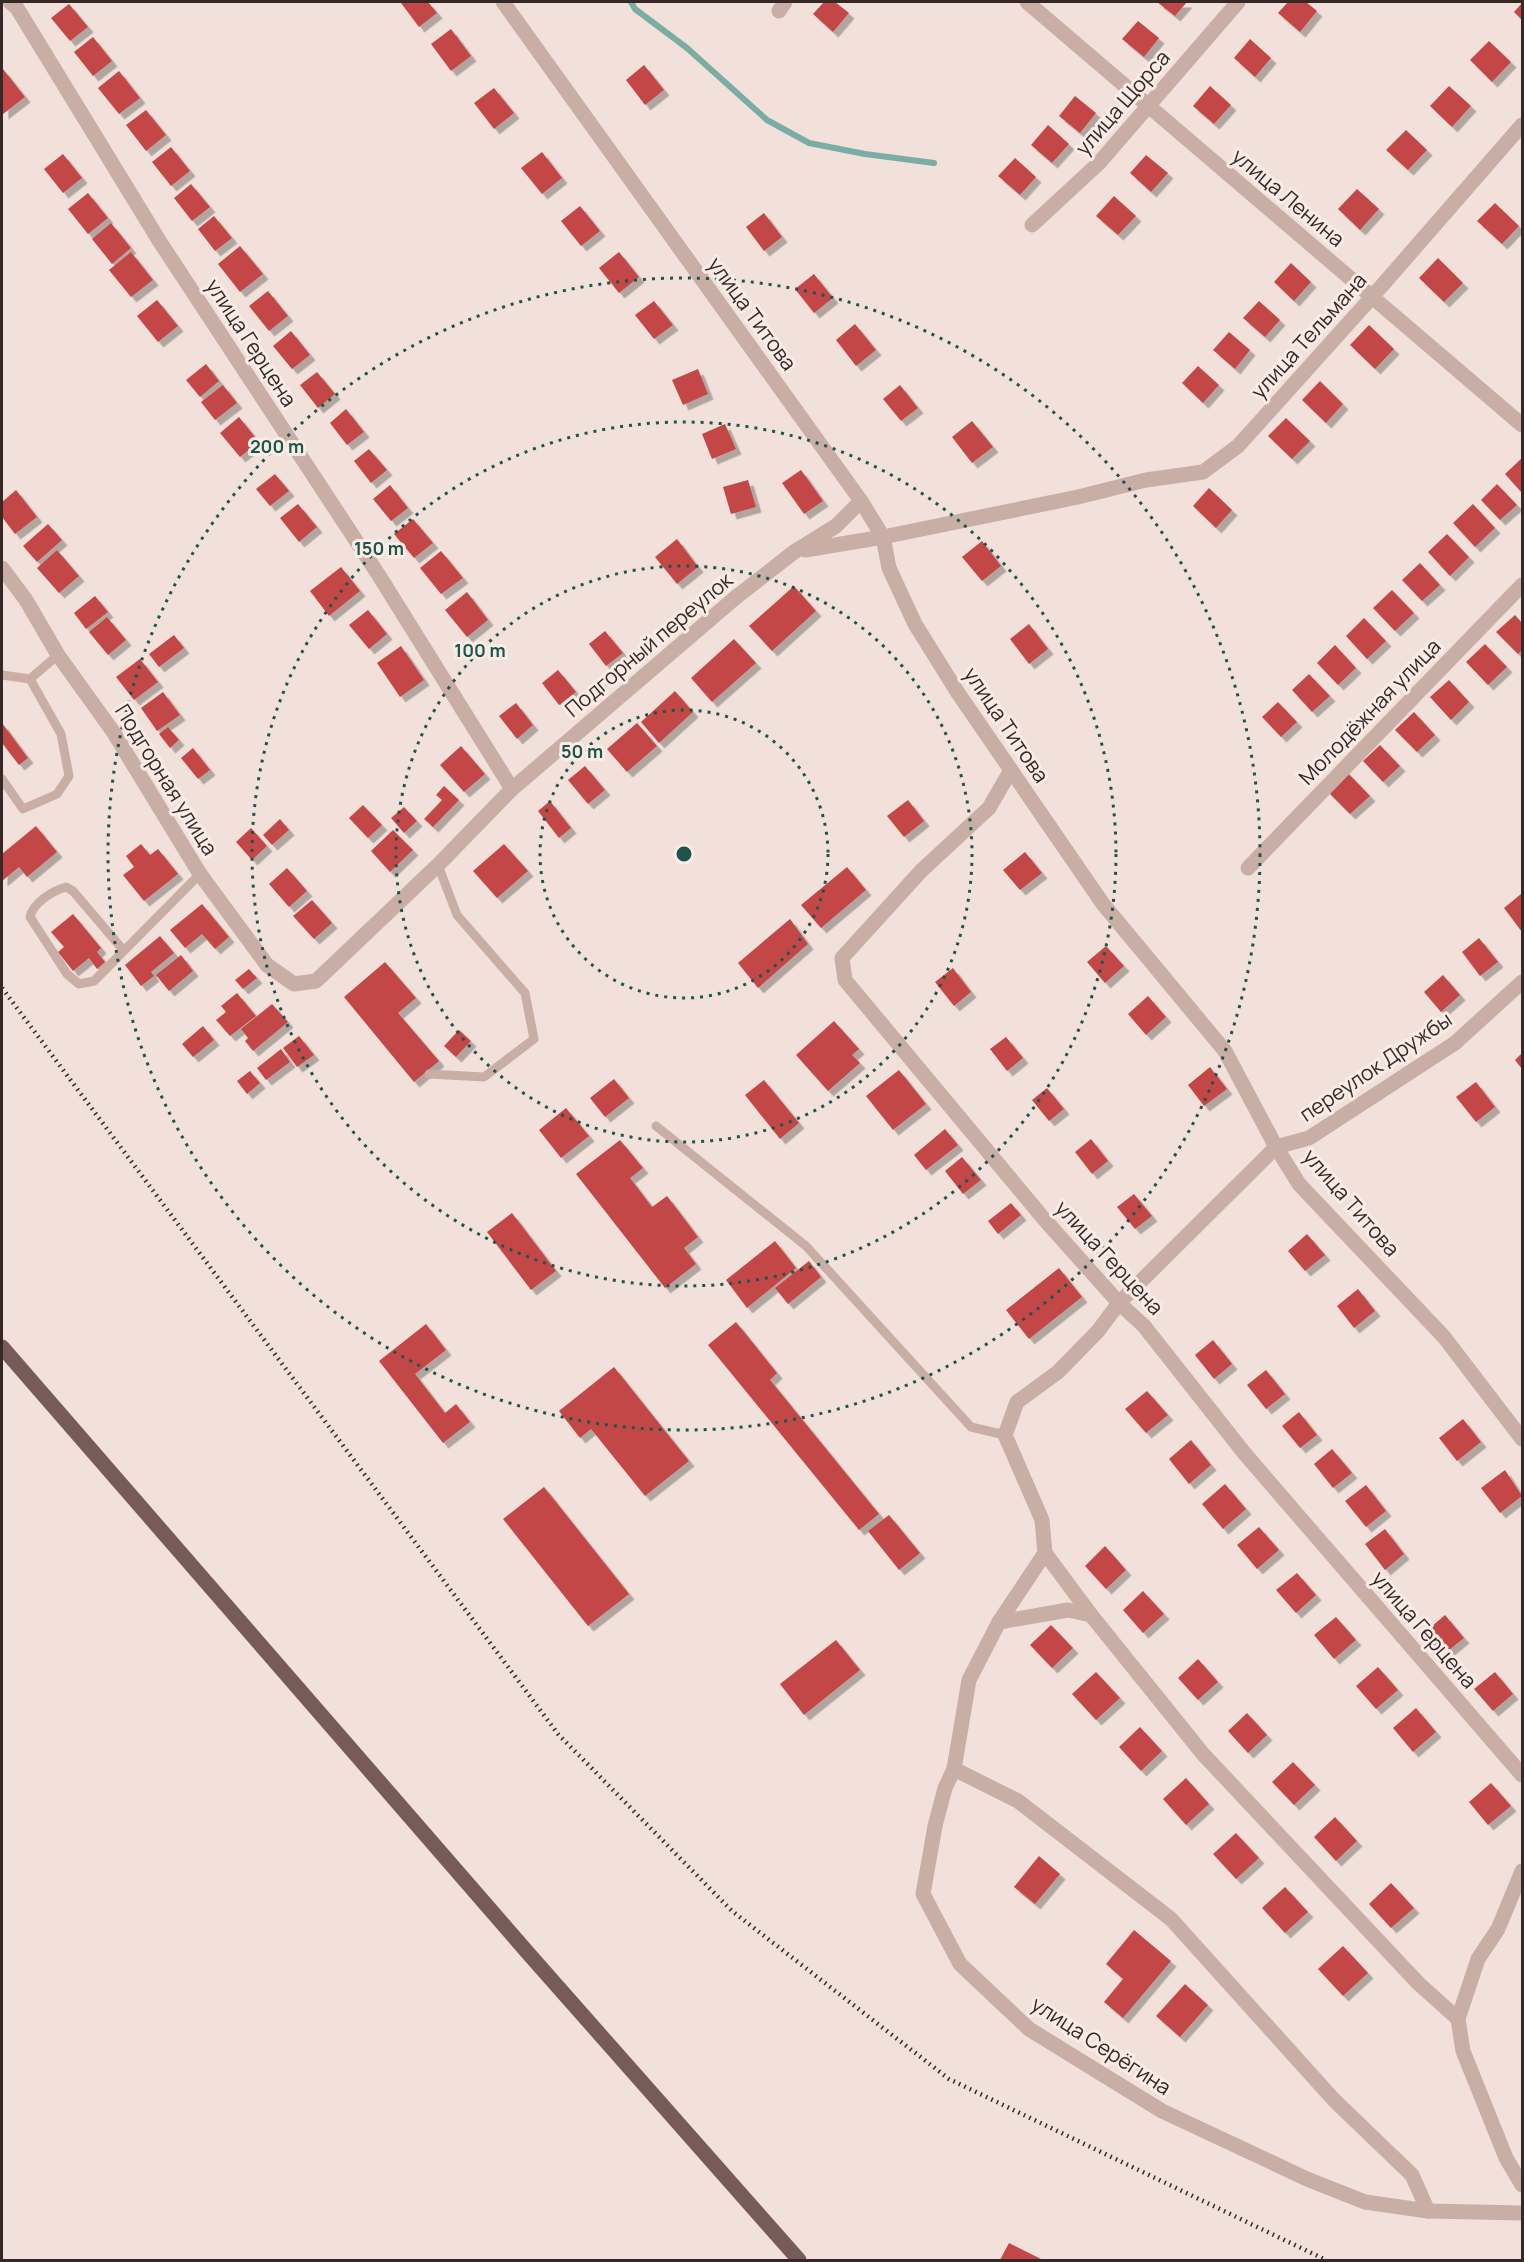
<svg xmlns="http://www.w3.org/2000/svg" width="1524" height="2262" viewBox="0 0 1524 2262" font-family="Manrope,sans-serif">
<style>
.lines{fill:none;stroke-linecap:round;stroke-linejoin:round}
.stream{stroke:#7aada3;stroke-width:6}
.building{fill:#c34647;filter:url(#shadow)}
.lane{stroke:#c9aea6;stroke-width:9}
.street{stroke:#c9aea6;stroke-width:15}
.primary{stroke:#775b58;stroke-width:15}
.rail{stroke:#352827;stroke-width:4.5;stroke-dasharray:1.5 4.5;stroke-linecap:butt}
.ring{fill:none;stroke:#1e554b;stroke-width:3;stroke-dasharray:3 6}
.labels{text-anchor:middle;stroke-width:6;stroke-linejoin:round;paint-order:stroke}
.street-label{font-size:21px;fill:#352827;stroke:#f9ece6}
.centre{fill:#1e554b;stroke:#f9ece6;stroke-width:3}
.ring-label{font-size:18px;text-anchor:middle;font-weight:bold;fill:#1e554b;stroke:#f9ece6;stroke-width:6;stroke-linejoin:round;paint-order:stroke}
</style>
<defs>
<filter id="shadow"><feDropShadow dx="5.5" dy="5.5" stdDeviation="0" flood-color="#0004"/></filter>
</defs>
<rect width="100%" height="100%" fill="#f1e1da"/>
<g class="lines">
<path class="stream" d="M631,2L635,9L687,48L767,120L809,143L865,154L934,163"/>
</g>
<g class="building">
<path d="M403,2H428L437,13L419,27L401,3Z"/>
<path d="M824,2H835L849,13L833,32L813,14Z"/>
<path d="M1157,2H1187L1175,16Z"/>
<path d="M1288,2H1306L1317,11L1300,32L1278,13Z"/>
<path d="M1522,3V20L1514,12Z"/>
<path d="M69,4L88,27L70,41L51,18Z"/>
<path d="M1138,21L1159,38L1144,57L1122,39Z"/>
<path d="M451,29L471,56L451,71L431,44Z"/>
<path d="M93,37L112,61L93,76L74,52Z"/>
<path d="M1250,39L1271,58L1255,77L1234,58Z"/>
<path d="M1489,41L1511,62L1492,82L1470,60Z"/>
<path d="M644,65L664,90L645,105L626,80Z"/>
<path d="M3,69L25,97L3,114L2,71Z"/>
<path d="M119,71L140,98L119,114L98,88Z"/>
<path d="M1210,86L1231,105L1214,124L1193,106Z"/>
<path d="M1449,86L1471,106L1452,127L1430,106Z"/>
<path d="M494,88L514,113L494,129L474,103Z"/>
<path d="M1075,96L1096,113L1080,133L1059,116Z"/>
<path d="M146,110L166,135L146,151L126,125Z"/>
<path d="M1048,125L1069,144L1052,163L1031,145Z"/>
<path d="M1406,130L1427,150L1408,170L1386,150Z"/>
<path d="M171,147L190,171L171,186L152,162Z"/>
<path d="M542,152L562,178L542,194L521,168Z"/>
<path d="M63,154L82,178L63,193L44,169Z"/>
<path d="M1146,155L1168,173L1151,192L1130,173Z"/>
<path d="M1015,158L1036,177L1020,195L998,176Z"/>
<path d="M191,184L210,207L192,221L174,198Z"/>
<path d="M1357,189L1379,209L1360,230L1338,209Z"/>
<path d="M88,193L108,218L88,234L68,209Z"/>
<path d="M1114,196L1136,216L1118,235L1096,216Z"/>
<path d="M1495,203L1519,226L1502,244L1477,221Z"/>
<path d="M580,206L600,231L581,246L561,221Z"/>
<path d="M764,213L782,237L764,251L746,227Z"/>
<path d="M214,216L232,238L215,251L198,229Z"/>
<path d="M111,223L131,248L112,264L92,239Z"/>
<path d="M240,246L263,274L240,292L218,264Z"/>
<path d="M131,252L153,280L131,297L109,270Z"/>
<path d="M619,252L639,277L619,293L599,268Z"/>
<path d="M1438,258L1463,283L1444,302L1419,278Z"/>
<path d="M1291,263L1311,282L1294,301L1274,282Z"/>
<path d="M814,274L833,298L814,313L795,289Z"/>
<path d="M268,291L288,316L269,331L249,306Z"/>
<path d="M157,300L178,326L158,342L137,316Z"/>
<path d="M654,301L673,325L654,339L635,315Z"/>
<path d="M1259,301L1280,320L1265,337L1243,318Z"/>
<path d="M855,324L876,350L856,366L836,340Z"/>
<path d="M1369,325L1394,349L1375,369L1350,345Z"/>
<path d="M291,331L310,355L292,369L273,346Z"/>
<path d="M1229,332L1250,350L1235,369L1213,350Z"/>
<path d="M206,364L219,381L200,397L186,380Z"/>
<path d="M1198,366L1219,385L1203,403L1182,383Z"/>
<path d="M698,369L708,394L683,405L672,380Z"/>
<path d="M317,372L335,394L318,408L300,385Z"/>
<path d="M1320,381L1343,404L1326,423L1302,400Z"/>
<path d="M223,385L237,403L215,420L201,402Z"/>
<path d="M900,385L918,408L901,421L883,399Z"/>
<path d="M346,409L364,432L347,445L330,423Z"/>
<path d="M239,417L259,442L240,457L220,433Z"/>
<path d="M1286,418L1310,441L1292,459L1268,436Z"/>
<path d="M972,421L993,447L972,463L952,437Z"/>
<path d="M725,424L736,449L712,459L702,434Z"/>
<path d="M369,449L387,470L371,483L354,461Z"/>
<path d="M1522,458V493L1505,474Z"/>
<path d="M801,470L823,501L804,514L782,483Z"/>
<path d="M275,474L289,491L270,506L256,489Z"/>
<path d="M748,480L756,507L731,514L723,487Z"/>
<path d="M1497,484L1517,505L1500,520L1481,500Z"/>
<path d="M390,485L408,508L391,521L373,499Z"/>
<path d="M1209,488L1232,510L1216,528L1193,506Z"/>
<path d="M16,490L37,517L15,534L2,517V502Z"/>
<path d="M298,504L317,527L299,542L280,518Z"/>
<path d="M1473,504L1495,528L1475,547L1453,523Z"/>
<path d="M413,519L433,543L414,558L394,534Z"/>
<path d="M48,524L62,540L37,562L23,546Z"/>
<path d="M1447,534L1469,557L1450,576L1428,552Z"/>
<path d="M677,539L698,567L677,584L655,557Z"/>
<path d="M982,541L1001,566L982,581L962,557Z"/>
<path d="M57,550L79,576L59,593L37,568Z"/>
<path d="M441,551L463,578L441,594L420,568Z"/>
<path d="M1420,563L1440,585L1422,601L1402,580Z"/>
<path d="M341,567L360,591L329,616L310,591Z"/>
<path d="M794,586L816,611L772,651L749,626Z"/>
<path d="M1392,590L1414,613L1395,631L1373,608Z"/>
<path d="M467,592L488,620L467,637L445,610Z"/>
<path d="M95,596L108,612L86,629L74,613Z"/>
<path d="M368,610L387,634L369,649L349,625Z"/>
<path d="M1515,615L1522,623V650L1518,654L1496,632Z"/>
<path d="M107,617L126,640L108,655L89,632Z"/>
<path d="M1364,618L1386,641L1367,659L1346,636Z"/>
<path d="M1029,624L1048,649L1029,664L1010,639Z"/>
<path d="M605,631L623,653L606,666L589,644Z"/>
<path d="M174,635L184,648L159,667L149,654Z"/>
<path d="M734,639L756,663L712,702L691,678Z"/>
<path d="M1485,644L1507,667L1488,685L1466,662Z"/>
<path d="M1335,645L1356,668L1338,685L1317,663Z"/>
<path d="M401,646L424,680L400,697L377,663Z"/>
<path d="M140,659L158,682L134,700L116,677Z"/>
<path d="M558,670L576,692L559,705L542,683Z"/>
<path d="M1309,674L1330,696L1312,712L1292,690Z"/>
<path d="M1449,680L1469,702L1451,720L1430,697Z"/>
<path d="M675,691L693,712L659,743L641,722Z"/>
<path d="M163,692L180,715L157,731L141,708Z"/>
<path d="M1278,702L1297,722L1281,737L1262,717Z"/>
<path d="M516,703L533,725L517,739L499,716Z"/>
<path d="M1414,712L1435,735L1417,752L1395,730Z"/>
<path d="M2,723L28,758L19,765L2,743Z"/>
<path d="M637,723L657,746L627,772L607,749Z"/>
<path d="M168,727L179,740L170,748L159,734Z"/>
<path d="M1380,745L1400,766L1383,782L1363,761Z"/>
<path d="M461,746L485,774L464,792L440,765Z"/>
<path d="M193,748L210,770L198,779L181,758Z"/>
<path d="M585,766L605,790L588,804L568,780Z"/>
<path d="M1347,772L1370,796L1350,814L1327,791Z"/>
<path d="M444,786L459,800L433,827L424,819L442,800L436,795Z"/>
<path d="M908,800L924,821L904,837L887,816Z"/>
<path d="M550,801L571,828L559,838L538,811Z"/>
<path d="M363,805L382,825L368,838L349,818Z"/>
<path d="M404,807L417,821L404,833L391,818Z"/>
<path d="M280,819L289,830L272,845L263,835Z"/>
<path d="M36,826L57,852L27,877L19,867L2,881V854Z"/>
<path d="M251,828L267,846L252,860L236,842Z"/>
<path d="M393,830L413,850L390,872L371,851Z"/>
<path d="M141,844L150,855L158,849L178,874L144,901L123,875L134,867L126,856Z"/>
<path d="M504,844L528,871L497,898L473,871Z"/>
<path d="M1025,852L1042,873L1020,890L1003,870Z"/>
<path d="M847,867L866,890L821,928L801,905Z"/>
<path d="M287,868L307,891L289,907L269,884Z"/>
<path d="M1521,894L1522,896V932L1504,908Z"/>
<path d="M312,900L332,923L314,939L293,916Z"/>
<path d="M202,904L229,937L215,949L202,934L185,948L170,930Z"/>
<path d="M73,914L101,948L97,952L105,962L97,969L89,958L73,971L58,952L64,947L51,932Z"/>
<path d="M790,919L808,944L758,988L738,963Z"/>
<path d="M160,936L174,953L151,972L154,976L141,986L125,965Z"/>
<path d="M1479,938L1498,962L1480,976L1462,952Z"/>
<path d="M1106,946L1124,966L1105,983L1087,962Z"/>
<path d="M181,955L193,971L169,991L156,975Z"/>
<path d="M385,962L416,998L398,1013L439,1061L414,1082L344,997Z"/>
<path d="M953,968L971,992L954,1006L935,982Z"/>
<path d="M249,969L257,978L243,989L235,980Z"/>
<path d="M1443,975L1460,995L1441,1012L1424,992Z"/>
<path d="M237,993L256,1016L230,1036L216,1020L226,1012L221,1006Z"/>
<path d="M1148,996L1166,1017L1146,1035L1128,1014Z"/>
<path d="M272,1004L288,1022L253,1051L245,1041L248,1038L241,1029Z"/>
<path d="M834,1021L859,1049L852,1055L860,1063L828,1091L796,1055Z"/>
<path d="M203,1026L214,1040L193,1057L182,1044Z"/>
<path d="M459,1030L471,1041L456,1057L444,1046Z"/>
<path d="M299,1036L314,1055L297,1067L283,1048Z"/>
<path d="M1006,1037L1023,1058L1007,1071L990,1049Z"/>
<path d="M281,1049L290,1062L266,1080L257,1068Z"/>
<path d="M1522,1053V1069L1515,1060Z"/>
<path d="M1210,1067L1227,1089L1204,1106L1188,1085Z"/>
<path d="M899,1070L926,1104L893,1130L866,1096Z"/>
<path d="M250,1071L260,1083L247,1094L237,1081Z"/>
<path d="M614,1079L629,1098L605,1117L590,1098Z"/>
<path d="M764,1080L799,1123L780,1139L745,1095Z"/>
<path d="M1476,1082L1495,1107L1476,1122L1456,1097Z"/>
<path d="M1047,1088L1064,1109L1049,1121L1032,1100Z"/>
<path d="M566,1108L589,1136L561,1158L539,1130Z"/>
<path d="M945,1129L958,1145L926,1170L914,1155Z"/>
<path d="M1091,1139L1108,1161L1092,1174L1075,1152Z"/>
<path d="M620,1140L643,1168L630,1178L652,1207L667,1196L698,1237L684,1248L696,1264L665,1288L576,1174Z"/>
<path d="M962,1157L981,1180L963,1194L945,1171Z"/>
<path d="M1134,1194L1152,1216L1135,1229L1117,1207Z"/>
<path d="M1011,1203L1021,1215L998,1234L988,1221Z"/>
<path d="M512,1213L556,1271L531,1290L487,1232Z"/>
<path d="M1307,1234L1325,1255L1305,1271L1288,1251Z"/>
<path d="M775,1241L796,1268L747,1308L726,1280Z"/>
<path d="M809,1261L821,1277L788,1304L775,1288Z"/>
<path d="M1059,1268L1082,1297L1029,1339L1006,1310Z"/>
<path d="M1358,1289L1375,1311L1354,1328L1337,1306Z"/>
<path d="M736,1322L777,1373L770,1380L879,1514L859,1530L708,1345Z"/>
<path d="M426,1324L446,1350L415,1374L445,1413L456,1404L470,1422L443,1443L379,1361Z"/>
<path d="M1213,1340L1232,1364L1214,1379L1195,1355Z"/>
<path d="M614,1367L689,1461L645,1496L591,1429L580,1438L559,1411Z"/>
<path d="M1266,1370L1285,1394L1266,1409L1247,1385Z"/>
<path d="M1147,1391L1168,1415L1146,1433L1125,1409Z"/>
<path d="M1299,1412L1317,1435L1300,1448L1282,1426Z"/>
<path d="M1463,1419L1481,1442L1457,1461L1439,1438Z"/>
<path d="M1191,1440L1211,1465L1189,1484L1169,1459Z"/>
<path d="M1332,1449L1352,1473L1333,1488L1314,1464Z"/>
<path d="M1505,1470L1522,1496L1500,1513L1481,1488Z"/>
<path d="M1225,1484L1246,1509L1223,1529L1202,1504Z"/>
<path d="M1366,1485L1386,1511L1366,1527L1345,1501Z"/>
<path d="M544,1487L629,1594L588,1626L503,1519Z"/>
<path d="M889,1515L920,1553L899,1570L868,1531Z"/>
<path d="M1259,1527L1279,1550L1257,1569L1237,1545Z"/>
<path d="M1385,1529L1404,1554L1385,1570L1365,1544Z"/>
<path d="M1105,1546L1126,1570L1106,1589L1085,1566Z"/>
<path d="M1297,1573L1316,1595L1296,1613L1276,1590Z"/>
<path d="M1143,1591L1164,1614L1143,1633L1123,1610Z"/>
<path d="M1445,1615L1464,1638L1443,1655L1424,1633Z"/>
<path d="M1336,1617L1356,1640L1334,1659L1314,1635Z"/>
<path d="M1051,1625L1073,1648L1052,1668L1030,1645Z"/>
<path d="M836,1640L860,1670L804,1715L780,1684Z"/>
<path d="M1198,1659L1218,1682L1198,1700L1178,1678Z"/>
<path d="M1378,1667L1398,1690L1376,1709L1356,1686Z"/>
<path d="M1096,1672L1120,1698L1096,1720L1072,1694Z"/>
<path d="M1495,1672L1513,1694L1493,1711L1474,1689Z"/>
<path d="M1416,1708L1436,1732L1413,1752L1393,1728Z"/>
<path d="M1247,1713L1267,1735L1248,1753L1228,1731Z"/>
<path d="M1140,1727L1162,1751L1141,1771L1119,1747Z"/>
<path d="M1293,1762L1315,1785L1294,1805L1272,1782Z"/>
<path d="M1186,1778L1209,1804L1186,1825L1163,1799Z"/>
<path d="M1491,1783L1511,1806L1488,1825L1469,1802Z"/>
<path d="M1335,1817L1357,1841L1336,1861L1314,1837Z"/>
<path d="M1236,1833L1259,1858L1236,1879L1213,1854Z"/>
<path d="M1039,1856L1060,1874L1035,1904L1014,1887Z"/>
<path d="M1391,1883L1414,1908L1391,1928L1369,1904Z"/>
<path d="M1285,1887L1308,1912L1285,1933L1262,1908Z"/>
<path d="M1134,1930L1171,1961L1123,2018L1104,2002L1123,1979L1106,1964Z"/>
<path d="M1343,1946L1368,1973L1343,1996L1318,1969Z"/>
<path d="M1185,1984L1208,2005L1180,2037L1156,2016Z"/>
<path d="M1009,2243L1043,2260H1000Z"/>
</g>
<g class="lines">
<g class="lane">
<path d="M2,675L30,679L58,655"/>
<path d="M2,779L23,809L57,794L69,776L61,734L30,679"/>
<path d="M124,951L73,891L66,887C52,891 33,903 30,917L67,974L79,984L94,981L200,874"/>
<path d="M429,1074L484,1077L534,1039L525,993L457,915L438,865"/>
<path d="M656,1126L806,1246L971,1427L1005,1435"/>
</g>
<g class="street">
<path d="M10,2L17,8L160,242L378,574L512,789"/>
<path d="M503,2L861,501L883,537L889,568L915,624L958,693L1103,904L1225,1051L1276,1147L1299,1184L1444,1337L1522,1439"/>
<path d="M1027,2L1522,425"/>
<path d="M779,11L785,2"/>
<path d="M1032,225L1099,163L1238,2"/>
<path d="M805,550L883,537L1078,497L1146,480L1203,472L1238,446L1372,297L1522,125"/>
<path d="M2,568L26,600L58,655L114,733L200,874L267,965L294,984L316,981L438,865L512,789L735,598L794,552L836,526L861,501"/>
<path d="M1011,770L989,808L921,871L842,958L845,980L1044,1219L1119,1303L1144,1326L1245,1454L1522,1775"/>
<path d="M1248,868L1522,585"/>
<path d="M1522,982L1455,1043L1309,1138L1276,1147L1119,1303L1098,1331L1058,1372L1017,1402L1005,1435L1042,1520L1045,1553L999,1622L969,1680L954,1769L1018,1801L1171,1919L1334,2100L1412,2175L1428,2211L1522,2213"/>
<path d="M1045,1553L1091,1615L1203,1754L1418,1983L1458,2019"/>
<path d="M999,1622L1068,1610L1091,1615"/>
<path d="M954,1769L945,1788L935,1826L923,1894L960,1964L1029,2029L1162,2111L1307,2179L1365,2202L1428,2211"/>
<path d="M1522,1871L1498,1929L1478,1959L1458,2019L1463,2051L1506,2158L1522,2185"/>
</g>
<path class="primary" d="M2,1347L528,1953L799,2260"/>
<path class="rail" d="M2,988L558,1734L732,1911L949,2079L1326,2260"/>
</g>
<g class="ring">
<circle cx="684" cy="854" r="144"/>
<circle cx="684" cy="854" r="288"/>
<circle cx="684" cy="854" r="432"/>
<circle cx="684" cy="854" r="576"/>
</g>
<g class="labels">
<g class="street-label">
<text transform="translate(1123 103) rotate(-49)" y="7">улица Щорса</text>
<text transform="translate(1288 198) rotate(40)" y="7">улица Ленина</text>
<text transform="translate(752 314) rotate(54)" y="7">улица Титова</text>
<text transform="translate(1309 336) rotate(-48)" y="7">улица Тельмана</text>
<text transform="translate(251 343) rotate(57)" y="7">улица Герцена</text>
<text transform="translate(649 645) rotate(-40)" y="7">Подгорный переулок</text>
<text transform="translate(1370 712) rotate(-46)" y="7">Молодёжная улица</text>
<text transform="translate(1006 725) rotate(56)" y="7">улица Титова</text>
<text transform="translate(166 780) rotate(58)" y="7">Подгорная улица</text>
<text transform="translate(1376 1067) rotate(-34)" y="7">переулок Дружбы</text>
<text transform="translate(1351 1203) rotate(49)" y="7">улица Титова</text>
<text transform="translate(1109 1258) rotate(47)" y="7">улица Герцена</text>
<text transform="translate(1424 1630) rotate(49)" y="7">улица Герцена</text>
<text transform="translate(1101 2046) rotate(33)" y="7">улица Серёгина</text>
</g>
</g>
<circle cx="684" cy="854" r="9" class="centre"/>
<g class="ring-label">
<text x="277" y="453">200 m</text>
<text x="379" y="555">150 m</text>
<text x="480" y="657">100 m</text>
<text x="582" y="758">50 m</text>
</g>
<rect width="1524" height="2262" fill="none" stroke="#352827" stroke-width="6"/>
</svg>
